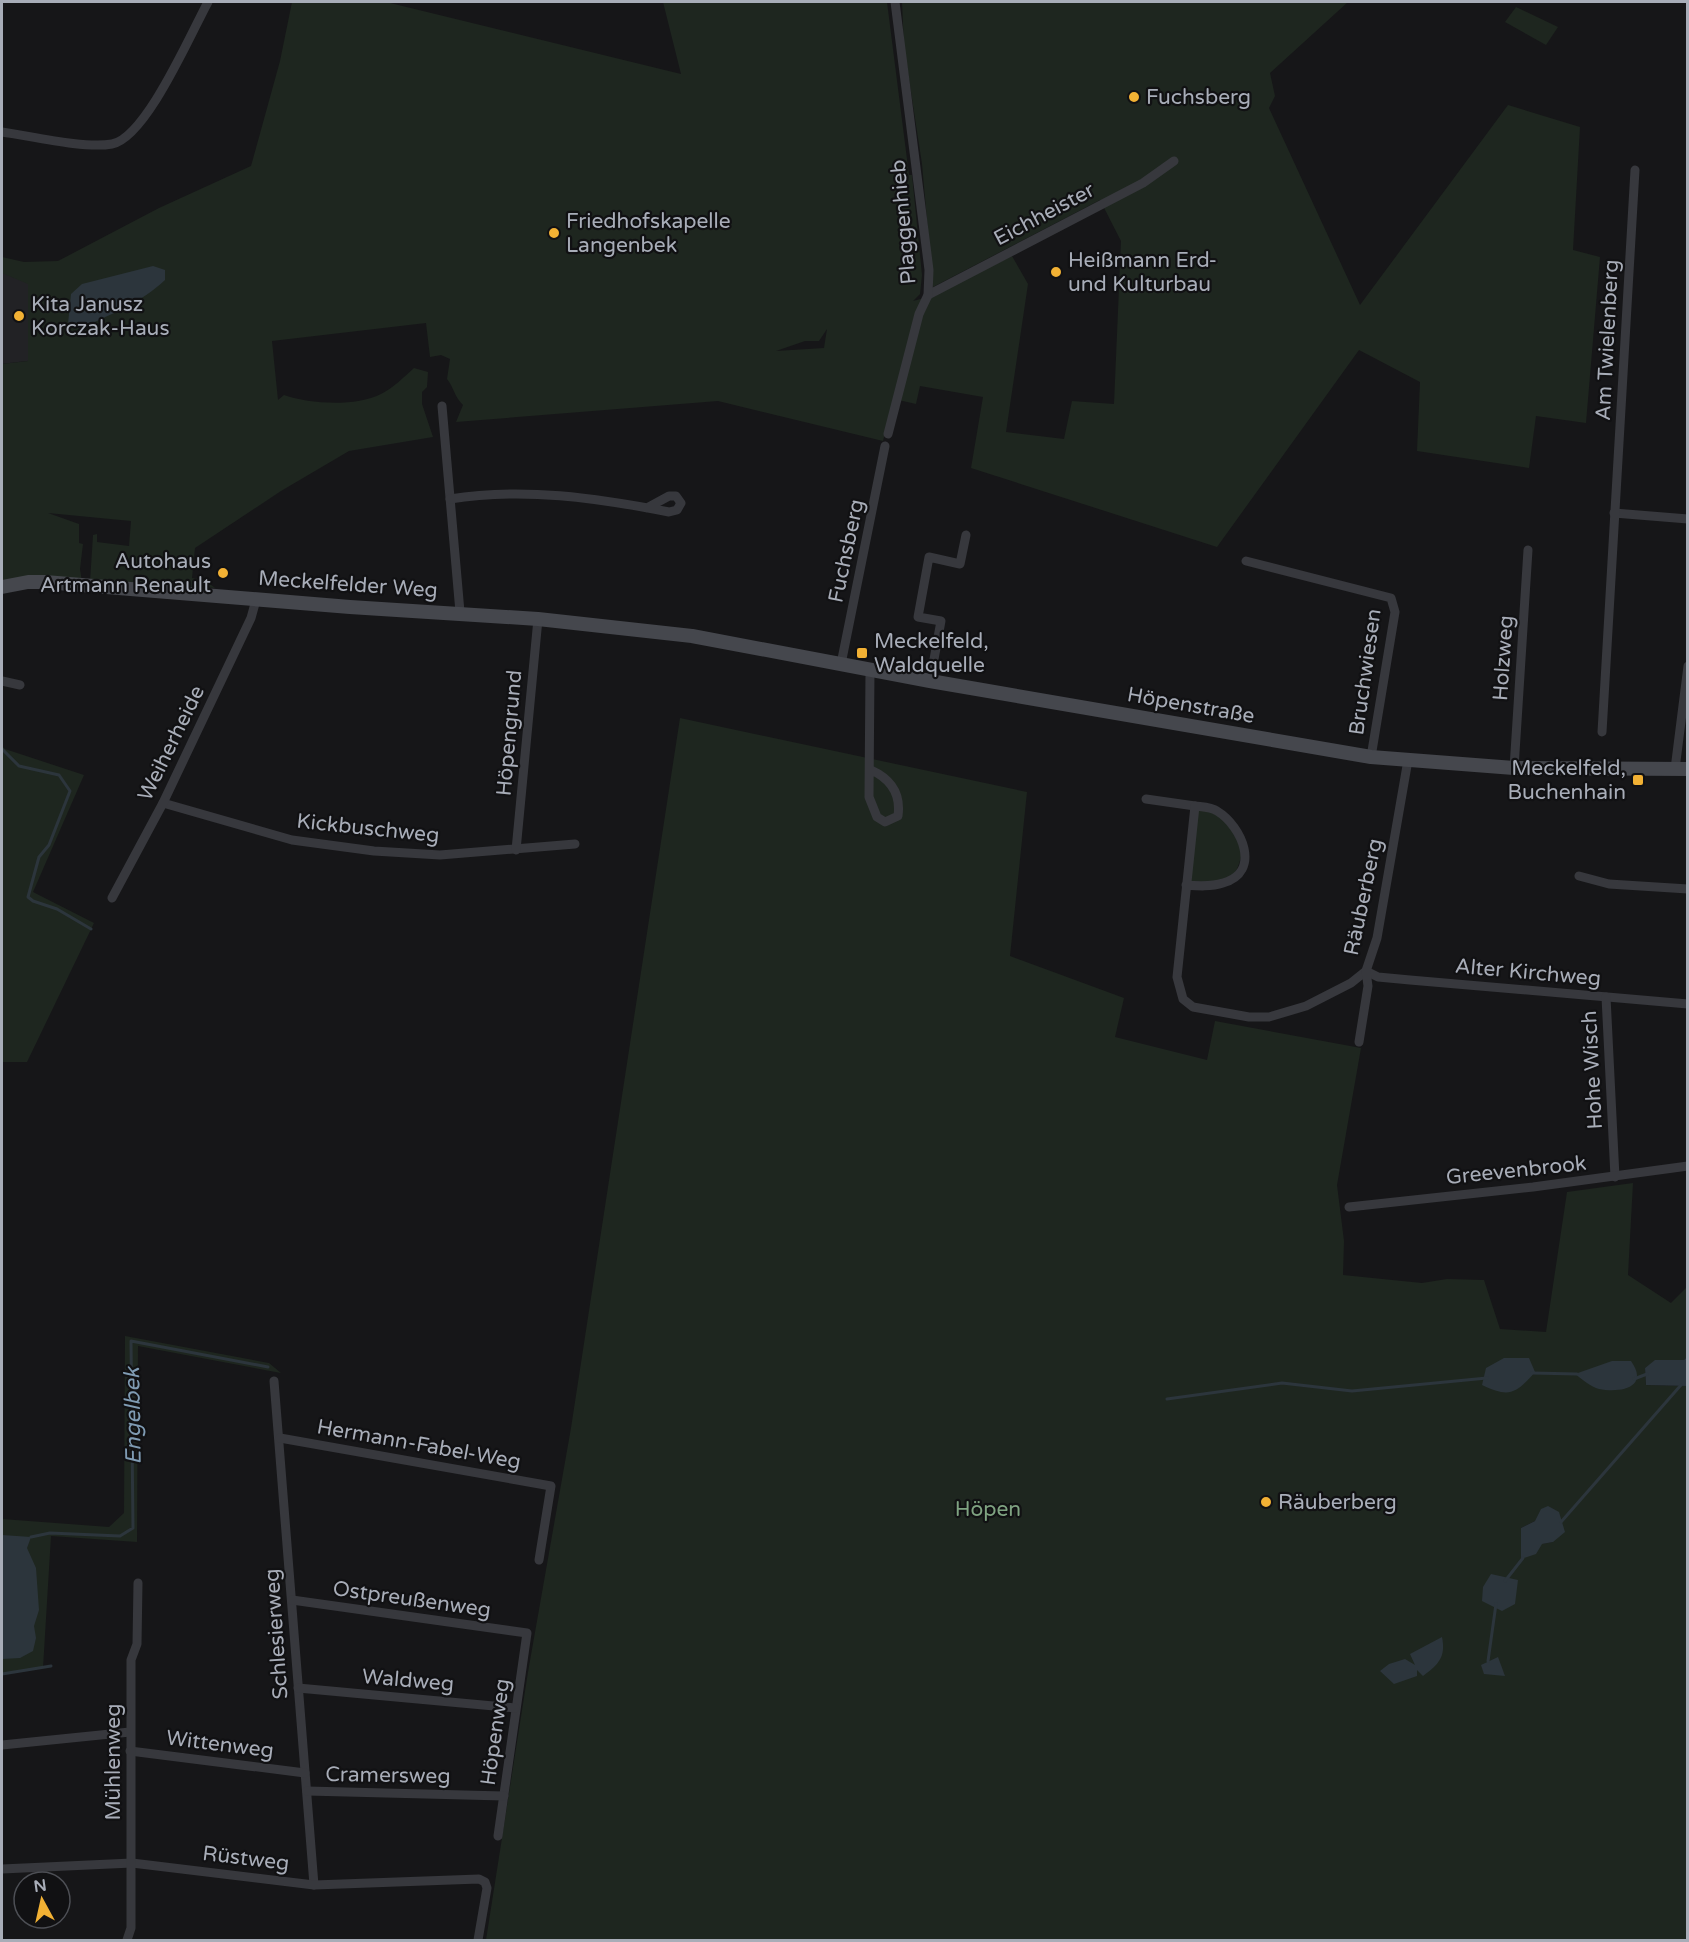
<svg xmlns="http://www.w3.org/2000/svg" width="1689" height="1942" viewBox="0 0 1689 1942" font-family="'Varela Round',sans-serif">
<style>
.built{fill:#222225}
.green{fill:#1e261f;fill-rule:evenodd}
.water{fill:#2c353c}
.lines{fill:none;stroke-linecap:round;stroke-linejoin:round}
.stream{stroke:#2c353c;stroke-width:3}
.street{stroke:#37383d;stroke-width:9}
.secondary{stroke:#45474d;stroke-width:14}
.poi-dot{fill:#f2b134;stroke:#111113;stroke-width:2}
.labels{text-anchor:middle;stroke-width:4.5;stroke-linejoin:round;paint-order:stroke}
.poi-label{font-size:21px;fill:#a8adb8;stroke:#111113;text-anchor:start}
.street-label{font-size:21px;fill:#a8adb8;stroke:#111113}
.park-label{font-size:21px;fill:#7fa381;stroke:#111113}
.water-label{font-size:22px;font-style:italic;fill:#7f9bb3;stroke:#111113}
</style>
<rect width="100%" height="100%" fill="#161618"/>
<path class="built" d="M2,260L37,271L35,360L2,364Z"/>
<g class="green">
<path d="M292,2H386L681,74L663,2H887L909,175H912L922,275L920,294L913,301L932,296L1012,256L1028,284L1006,432L1064,439L1072,401L1114,404L1121,241L1100,200L933,287L922,164L904,46L902,2H1348L1270,73L1275,96L1269,108L1360,305L1508,105L1580,127L1573,250L1600,257L1586,423L1536,416L1529,468L1417,451L1420,382L1359,350L1217,547L971,468L983,397L920,386L916,404L894,399L883,441L718,401L456,422L463,405C454,396 454,388 447,379L450,359L441,355L430,357L426,323L272,341L278,400L284,395C310,404 355,407 381,394C393,388 404,377 414,368L428,372L427,387L422,392V404L433,437L349,451L281,491L195,548L192,578L205,580L215,588L192,586L191,589L90,582L93,535L97,534V542L129,546L131,521L48,513L79,524V543L83,544L80,569L82,582L2,584V364L28,361V284L2,273V257L24,262L58,261L159,208L251,166L280,61ZM827,329L824,348L776,351L805,341H819Z"/>
<path d="M1516,7L1558,27L1546,45L1505,22Z"/>
<path d="M680,718L1027,792L1010,956L1124,998L1115,1037L1207,1060L1215,1021L1361,1048L1337,1185L1344,1241L1343,1275L1422,1283L1447,1279L1484,1280L1500,1329L1546,1332L1567,1192L1633,1183L1628,1275L1671,1303L1687,1287V1357L1684,1360H1656L1645,1368L1646,1385L1687,1386V1940H486L528,1672L571,1428ZM1535,1521L1553,1542L1542,1544L1521,1528Z"/>
<path d="M2,746L5,749L84,775L33,892L94,923L27,1062H2Z"/>
<path d="M1195,806L1215,810L1244,845C1234,889 1229,882 1187,884Z"/>
<path d="M125,1336L269,1363L281,1373L138,1346L137,1542L51,1536L43,1668L2,1674V1519L109,1527L124,1513Z"/>
</g>
<g class="water">
<path d="M153,266L165,270V280C142,302 110,315 81,328L68,324L71,294L82,284Z"/>
<path d="M1687,1357V1386L1646,1385L1645,1368L1655,1360H1684Z"/>
<path d="M1504,1358H1529L1535,1372C1516,1394 1509,1398 1482,1385L1486,1368Z"/>
<path d="M1612,1361H1631C1650,1388 1620,1393 1599,1389C1591,1387 1582,1379 1575,1374Z"/>
<path d="M1548,1506L1559,1512L1565,1532L1553,1542L1542,1544L1536,1554L1521,1559V1528L1535,1521L1541,1509Z"/>
<path d="M2,1535L31,1537L27,1548L36,1568L39,1610L34,1626L36,1638L33,1651L20,1658L2,1659Z"/>
<path d="M1491,1574L1518,1580L1515,1604L1502,1611L1482,1601L1483,1587Z"/>
<path d="M1442,1637C1446,1657 1439,1664 1423,1676L1417,1670V1676L1394,1684L1380,1671L1389,1664L1405,1659L1415,1665L1410,1654Z"/>
<path d="M1498,1657L1505,1676L1484,1674L1481,1665Z"/>
</g>
<g class="lines">
<g class="stream">
<path d="M2,749L19,766L59,775L70,791L49,845L39,857L28,897L33,901L57,909L91,929"/>
<path d="M1532,1373L1577,1374"/>
<path d="M1634,1379L1647,1374"/>
<path d="M1167,1399L1282,1383L1352,1391L1487,1378"/>
<path d="M1561,1522L1681,1385"/>
<path d="M31,1537L50,1533L120,1536L133,1528L131,1341L268,1367"/>
<path d="M1505,1581L1523,1558"/>
<path d="M1488,1661L1496,1604"/>
<path d="M2,1674L51,1666"/>
</g>
<g class="street">
<path d="M2,132C31,136 84,149 112,144C146,138 191,33 208,2"/>
<path d="M928,295L1143,183L1174,161"/>
<path d="M442,406L460,612"/>
<path d="M888,434L919,314L928,295L929,270L895,2"/>
<path d="M450,499C523,487 597,498 669,512L677,510L681,503L676,496H669L647,508"/>
<path d="M1614,513L1688,519"/>
<path d="M1246,561L1391,598L1395,612L1371,757"/>
<path d="M841,664L885,446"/>
<path d="M870,670L869,797L877,817L885,822L898,816C901,794 891,779 871,770"/>
<path d="M2,681L20,685"/>
<path d="M930,681L941,621L918,617L929,557L960,564L966,535"/>
<path d="M1602,732L1635,170"/>
<path d="M1514,768L1528,550"/>
<path d="M1675,769L1688,666"/>
<path d="M1146,799L1195,806"/>
<path d="M163,803L292,840L374,851L440,855L575,844"/>
<path d="M516,850L538,619"/>
<path d="M1579,876L1609,884L1688,889"/>
<path d="M1186,885C1198,886 1211,887 1223,883C1262,872 1242,826 1217,811C1211,807 1202,807 1195,806L1177,977L1183,999L1193,1007L1249,1017H1269L1306,1006L1351,983L1366,971"/>
<path d="M112,898L163,803L251,618L256,600"/>
<path d="M1366,971L1378,977L1410,980L1688,1004"/>
<path d="M1606,997L1615,1177"/>
<path d="M1359,1042L1368,986L1366,971L1377,938L1408,760"/>
<path d="M1349,1207L1533,1187L1688,1166"/>
<path d="M274,1381L314,1885"/>
<path d="M280,1438L551,1486L539,1560"/>
<path d="M292,1600L527,1633L498,1836"/>
<path d="M298,1688L515,1708"/>
<path d="M2,1745L130,1732"/>
<path d="M130,1751L305,1773"/>
<path d="M307,1791L504,1796"/>
<path d="M2,1869L132,1863L314,1885L479,1879L485,1882L487,1888L478,1940"/>
<path d="M127,1940L131,1928V1660L137,1644L138,1583"/>
</g>
<path class="secondary" d="M2,587L28,582H45L350,607L538,619L692,636L930,681L1371,757L1514,768L1688,769"/>
</g>
<g class="poi-dot">
<circle cx="1134" cy="97" r="6"/>
<circle cx="554" cy="233" r="6"/>
<circle cx="1056" cy="272" r="6"/>
<circle cx="19" cy="316" r="6"/>
<circle cx="223" cy="573" r="6"/>
<rect x="856" y="647" width="12" height="12" rx="3"/>
<rect x="1632" y="774" width="12" height="12" rx="3"/>
<circle cx="1266" cy="1502" r="6"/>
</g>
<g class="labels">
<g class="poi-label">
<text x="1146" y="104">Fuchsberg</text>
<text x="566" y="228">Friedhofskapelle<tspan x="566" dy="24">Langenbek</tspan></text>
<text x="1068" y="267">Heißmann Erd-<tspan x="1068" dy="24">und Kulturbau</tspan></text>
<text x="31" y="311">Kita Janusz<tspan x="31" dy="24">Korczak-Haus</tspan></text>
<text x="211" y="568" text-anchor="end">Autohaus<tspan x="211" dy="24">Artmann Renault</tspan></text>
<text x="874" y="648">Meckelfeld,<tspan x="874" dy="24">Waldquelle</tspan></text>
<text x="1626" y="775" text-anchor="end">Meckelfeld,<tspan x="1626" dy="24">Buchenhain</tspan></text>
<text x="1278" y="1509">Räuberberg</text>
</g>
<g class="street-label">
<text transform="translate(1044 214) rotate(-28)" y="7">Eichheister</text>
<text transform="translate(903 222) rotate(-95)" y="7">Plaggenhieb</text>
<text transform="translate(1607 340) rotate(-87)" y="7">Am Twielenberg</text>
<text transform="translate(846 551) rotate(-78)" y="7">Fuchsberg</text>
<text transform="translate(348 584) rotate(4)" y="7">Meckelfelder Weg</text>
<text transform="translate(1503 658) rotate(-86)" y="7">Holzweg</text>
<text transform="translate(1365 672) rotate(-82)" y="7">Bruchwiesen</text>
<text transform="translate(1191 705) rotate(10)" y="7">Höpenstraße</text>
<text transform="translate(509 733) rotate(-85)" y="7">Höpengrund</text>
<text transform="translate(171 743) rotate(-64)" y="7">Weiherheide</text>
<text transform="translate(368 828) rotate(6)" y="7">Kickbuschweg</text>
<text transform="translate(1363 897) rotate(-78)" y="7">Räuberberg</text>
<text transform="translate(1528 972) rotate(5)" y="7">Alter Kirchweg</text>
<text transform="translate(1592 1070) rotate(-93)" y="7">Hohe Wisch</text>
<text transform="translate(1516 1170) rotate(-6)" y="7">Greevenbrook</text>
<text transform="translate(419 1444) rotate(10)" y="7">Hermann-Fabel-Weg</text>
<text transform="translate(412 1599) rotate(8)" y="7">Ostpreußenweg</text>
<text transform="translate(276 1634) rotate(-94)" y="7">Schlesierweg</text>
<text transform="translate(408 1680) rotate(5)" y="7">Waldweg</text>
<text transform="translate(495 1732) rotate(-82)" y="7">Höpenweg</text>
<text transform="translate(220 1744) rotate(7)" y="7">Wittenweg</text>
<text transform="translate(113 1762) rotate(-90)" y="7">Mühlenweg</text>
<text transform="translate(388 1775) rotate(1)" y="7">Cramersweg</text>
<text transform="translate(246 1858) rotate(7)" y="7">Rüstweg</text>
</g>
<g class="park-label">
<text x="988" y="1516">Höpen</text>
</g>
<g class="water-label">
<text transform="translate(132 1416) rotate(-91)" y="8">Engelbek</text>
</g>
</g>
<rect width="1689" height="1942" fill="none" stroke="#a8adb8" stroke-width="6"/>
<g transform="translate(42 1900) rotate(352)"><circle r="28" fill="#111113" stroke="#4d4f55" stroke-width="1.5"/>
<path d="M0-4.5L10 22L0 15L-10 22Z" fill="#f2b134"/>
<text y="-9" font-size="16" font-weight="bold" text-anchor="middle" fill="#a8adb8">N</text>
</g>
</svg>
